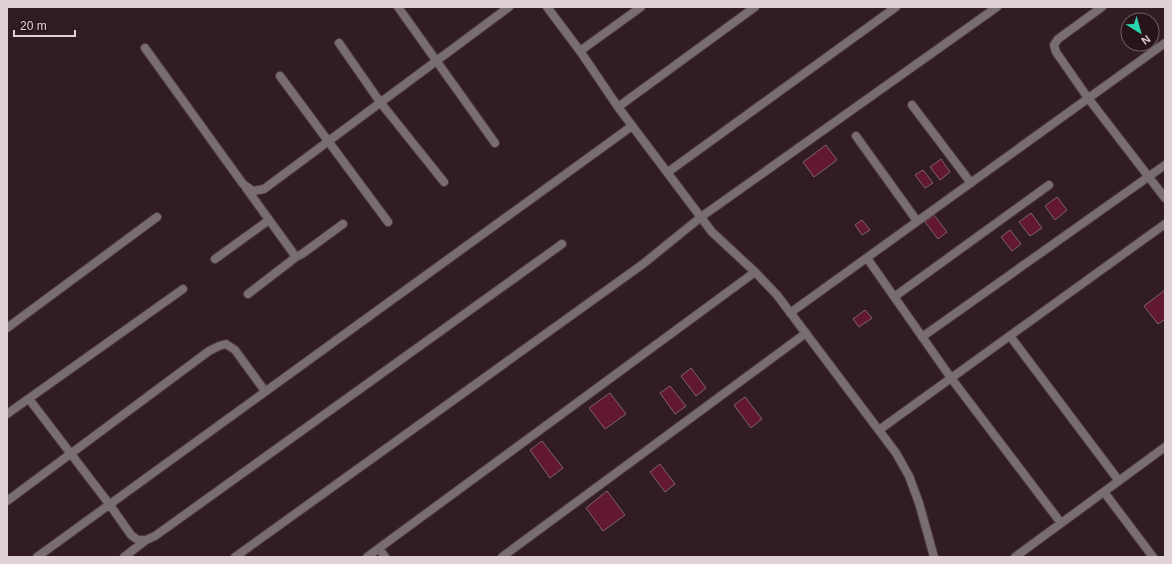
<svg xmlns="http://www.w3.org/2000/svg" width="1172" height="564" viewBox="0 0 1172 564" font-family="Arial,sans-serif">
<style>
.building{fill:#621732;stroke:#7e656a}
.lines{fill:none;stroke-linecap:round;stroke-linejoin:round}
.minor-casing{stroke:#4d393f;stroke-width:10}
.tertiary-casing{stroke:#4d393f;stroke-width:10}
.minor{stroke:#786d6f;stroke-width:8}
.tertiary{stroke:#786d6f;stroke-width:8}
</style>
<rect width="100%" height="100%" fill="#311c22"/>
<path class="building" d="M826,145L837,160L814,177L803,162Z
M941,159L950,172L940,180L930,167Z
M923,170L933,183L925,188L915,175Z
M1057,197L1067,210L1055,220L1045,206Z
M1031,213L1042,228L1030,236L1019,222Z
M934,215L947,232L938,239L925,222Z
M862,220L870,230L862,235L855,225Z
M1010,230L1021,244L1012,251L1001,237Z
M1165,290V319L1158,324L1144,306Z
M865,310L872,318L859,327L853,319Z
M691,368L706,388L696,396L681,376Z
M670,386L686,406L675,414L660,393Z
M610,393L626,414L605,429L589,408Z
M745,397L762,419L751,428L734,405Z
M542,441L563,468L550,478L530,450Z
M660,464L675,484L665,492L650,472Z
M607,491L625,515L603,531L586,508Z"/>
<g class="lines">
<g class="minor-casing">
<path id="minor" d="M398,7L495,143
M1102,7L1058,39L1054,45L1056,52L1088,98L1165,198
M339,43L380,102L444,182
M145,48L243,184L253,191L264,189L509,7
M580,51L641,7
M280,76L388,222
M912,105L971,183
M618,107L755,7
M856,136L917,221
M668,172L896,7
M246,188L296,257L302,254L343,224
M867,258L951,378L1061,523
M215,259L269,220
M248,294L296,257
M894,297L1049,185
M790,313L1165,43
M7,328L157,217
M1010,336L1119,481
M922,337L1165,165
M29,399L110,505L131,535L138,540H146L155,536L562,244
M7,414L183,289
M879,430L1165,224
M1104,492L1153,557
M7,501L209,351L219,346L226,344L235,350L265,391
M379,548L385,557
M37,557L632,126
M124,557L146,540
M235,557L643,264L701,217L997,7
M367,557L755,272
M502,557L806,333
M1015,557L1165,447"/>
</g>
<g class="tertiary-casing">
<path id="tertiary" d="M547,7L580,51L618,107L712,232L755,272L777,295L896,453L909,476L919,503L934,557"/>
</g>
<use href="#minor" class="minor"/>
<use href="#tertiary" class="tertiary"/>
</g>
<rect width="1172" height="564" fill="none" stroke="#e0d1d5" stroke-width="16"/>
<g transform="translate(1140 32) rotate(143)"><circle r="19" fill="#271318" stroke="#715f64"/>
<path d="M0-3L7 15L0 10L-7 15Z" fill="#28d5ad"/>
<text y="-6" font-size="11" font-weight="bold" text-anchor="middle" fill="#e0d1d5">N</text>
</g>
<path d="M14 30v6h61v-6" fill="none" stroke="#e0d1d5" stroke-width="2"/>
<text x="20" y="30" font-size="12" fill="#e0d1d5" stroke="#271318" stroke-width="3" paint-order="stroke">20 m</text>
</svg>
